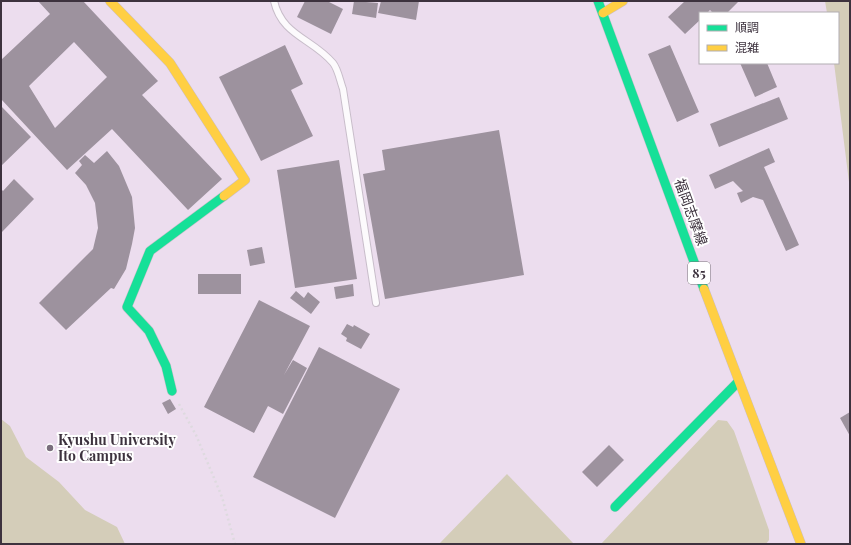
<svg xmlns="http://www.w3.org/2000/svg" width="851" height="545" viewBox="0 0 851 545" font-family="'Playfair Display','Noto Sans JP',serif">
<style>
.green{fill:#d4cdb9}
.building{fill:#9d929e;fill-rule:evenodd}
.lines{fill:none;stroke-linecap:round;stroke-linejoin:round}
.lane-casing{stroke:#c8bdca;stroke-width:8}
.fast-casing{stroke:#c8bdca;stroke-width:10}
.slow-casing{stroke:#c8bdca;stroke-width:10}
.path{stroke:#dedadf;stroke-width:2.5;stroke-dasharray:2 3;stroke-linecap:butt}
.lane{stroke:#fcfafc;stroke-width:6}
.fast{stroke:#16e098;stroke-width:9}
.slow{stroke:#ffcf43;stroke-width:9}
.poi-dot{fill:#7a6e7c;stroke:#fff;stroke-width:1.5}
.labels{text-anchor:middle;stroke-width:4;stroke-linejoin:round;paint-order:stroke}
.shield{fill:#fff;stroke:#777078;stroke-width:1}
.shield-label{font-size:13px;font-weight:bold;fill:#3d323e}
.street-label{font-size:14px;fill:#3d323e;stroke:#fff}
.poi-label{font-size:14px;font-weight:bold;fill:#3d323e;stroke:#fff;text-anchor:start}
</style>
<rect width="100%" height="100%" fill="#ecddee"/>
<path class="green" d="M825,1H850V190L834,63H838V13H827Z
M1,419L10,426L26,457L59,482L85,510L117,527L125,544H1Z
M718,420L727,421L734,431L769,530V540L766,544H601Z
M507,474L574,544H439Z"/>
<path class="building" d="M38,1H83L158,81L142,95L222,179L188,210L112,129L67,170L1,99V60L50,14ZM74,42L107,77L55,128L29,86Z
M305,1H327L343,9L331,34L297,17Z
M354,1L378,3L376,18L352,14Z
M381,1H419L416,20L378,13Z
M685,1H737L738,2L727,13H713L710,10L707,13H700V20L685,34L668,17Z
M285,45L303,84L291,90L313,136L261,161L219,77Z
M670,45L699,112L677,122L648,54Z
M740,63H767L777,87L755,97Z
M779,97L788,119L719,147L710,124Z
M1,106L31,137L1,166Z
M499,130L524,275L385,299L363,174L385,170L382,150Z
M769,148L775,162L764,167L799,245L786,251L763,200L753,197L741,203L737,193L743,191L733,181L715,189L709,175Z
M107,151L119,166L132,197L135,228L132,244L126,269L114,289L111,288L66,330L39,303L93,249L98,228L95,203L86,185L75,173L82,165L79,161L85,155L94,163Z
M339,160L357,279L295,288L277,170Z
M14,179L34,199L1,233V189L3,191Z
M262,247L265,263L250,266L247,250Z
M198,274H241V294H198Z
M353,284L354,296L336,299L334,287Z
M296,291L304,298L308,292L320,302L311,314L290,298Z
M259,300L310,326L284,375L293,360L307,368L283,414L268,406L254,433L204,407Z
M347,324L353,327L354,325L370,334L361,349L346,341L347,338L341,334Z
M319,347L400,389L335,518L253,477Z
M170,399L176,409L168,414L162,403Z
M850,412V436L840,418Z
M609,445L624,460L597,487L582,472Z"/>
<g class="lines">
<g class="lane-casing">
<path id="lane" d="M274,1C282,36 312,38 333,63C338,69 340,81 343,89L376,303"/>
</g>
<g class="fast-casing">
<path id="fast" d="M598,1L704,289
M172,391L166,366L149,331L127,307L150,251L224,196
M615,507L738,382"/>
</g>
<g class="slow-casing">
<path id="slow" d="M110,1L170,63L245,180L224,196
M603,13L623,1
M704,289L801,544"/>
</g>
<path class="path" d="M179,404L196,435L222,497L235,544"/>
<use href="#lane" class="lane"/>
<use href="#fast" class="fast"/>
<use href="#slow" class="slow"/>
</g>
<circle class="poi-dot" cx="50" cy="448" r="4"/>
<g class="labels">
<rect class="shield" x="688" y="262" width="22" height="22" rx="3"/>
<g class="shield-label">
<text x="699" y="278">85</text>
</g>
<g class="street-label">
<text transform="translate(691 212) rotate(70)" y="5">福岡志摩線</text>
</g>
<g class="poi-label">
<text x="58" y="445">Kyushu University<tspan x="58" dy="16">Ito Campus</tspan></text>
</g>
</g>
<rect width="851" height="545" fill="none" stroke="#3d323e" stroke-width="4"/>
<rect x="699" y="12" width="140" height="52" fill="#ffffff" stroke="#b1adb2"/>
<rect x="707" y="25" width="20" height="6" fill="#16e098" stroke="#b1adb2"/>
<text x="735" y="32" font-size="12" fill="#3d323e">順調</text>
<rect x="707" y="45" width="20" height="6" fill="#ffcf43" stroke="#b1adb2"/>
<text x="735" y="52" font-size="12" fill="#3d323e">混雑</text>
</svg>
